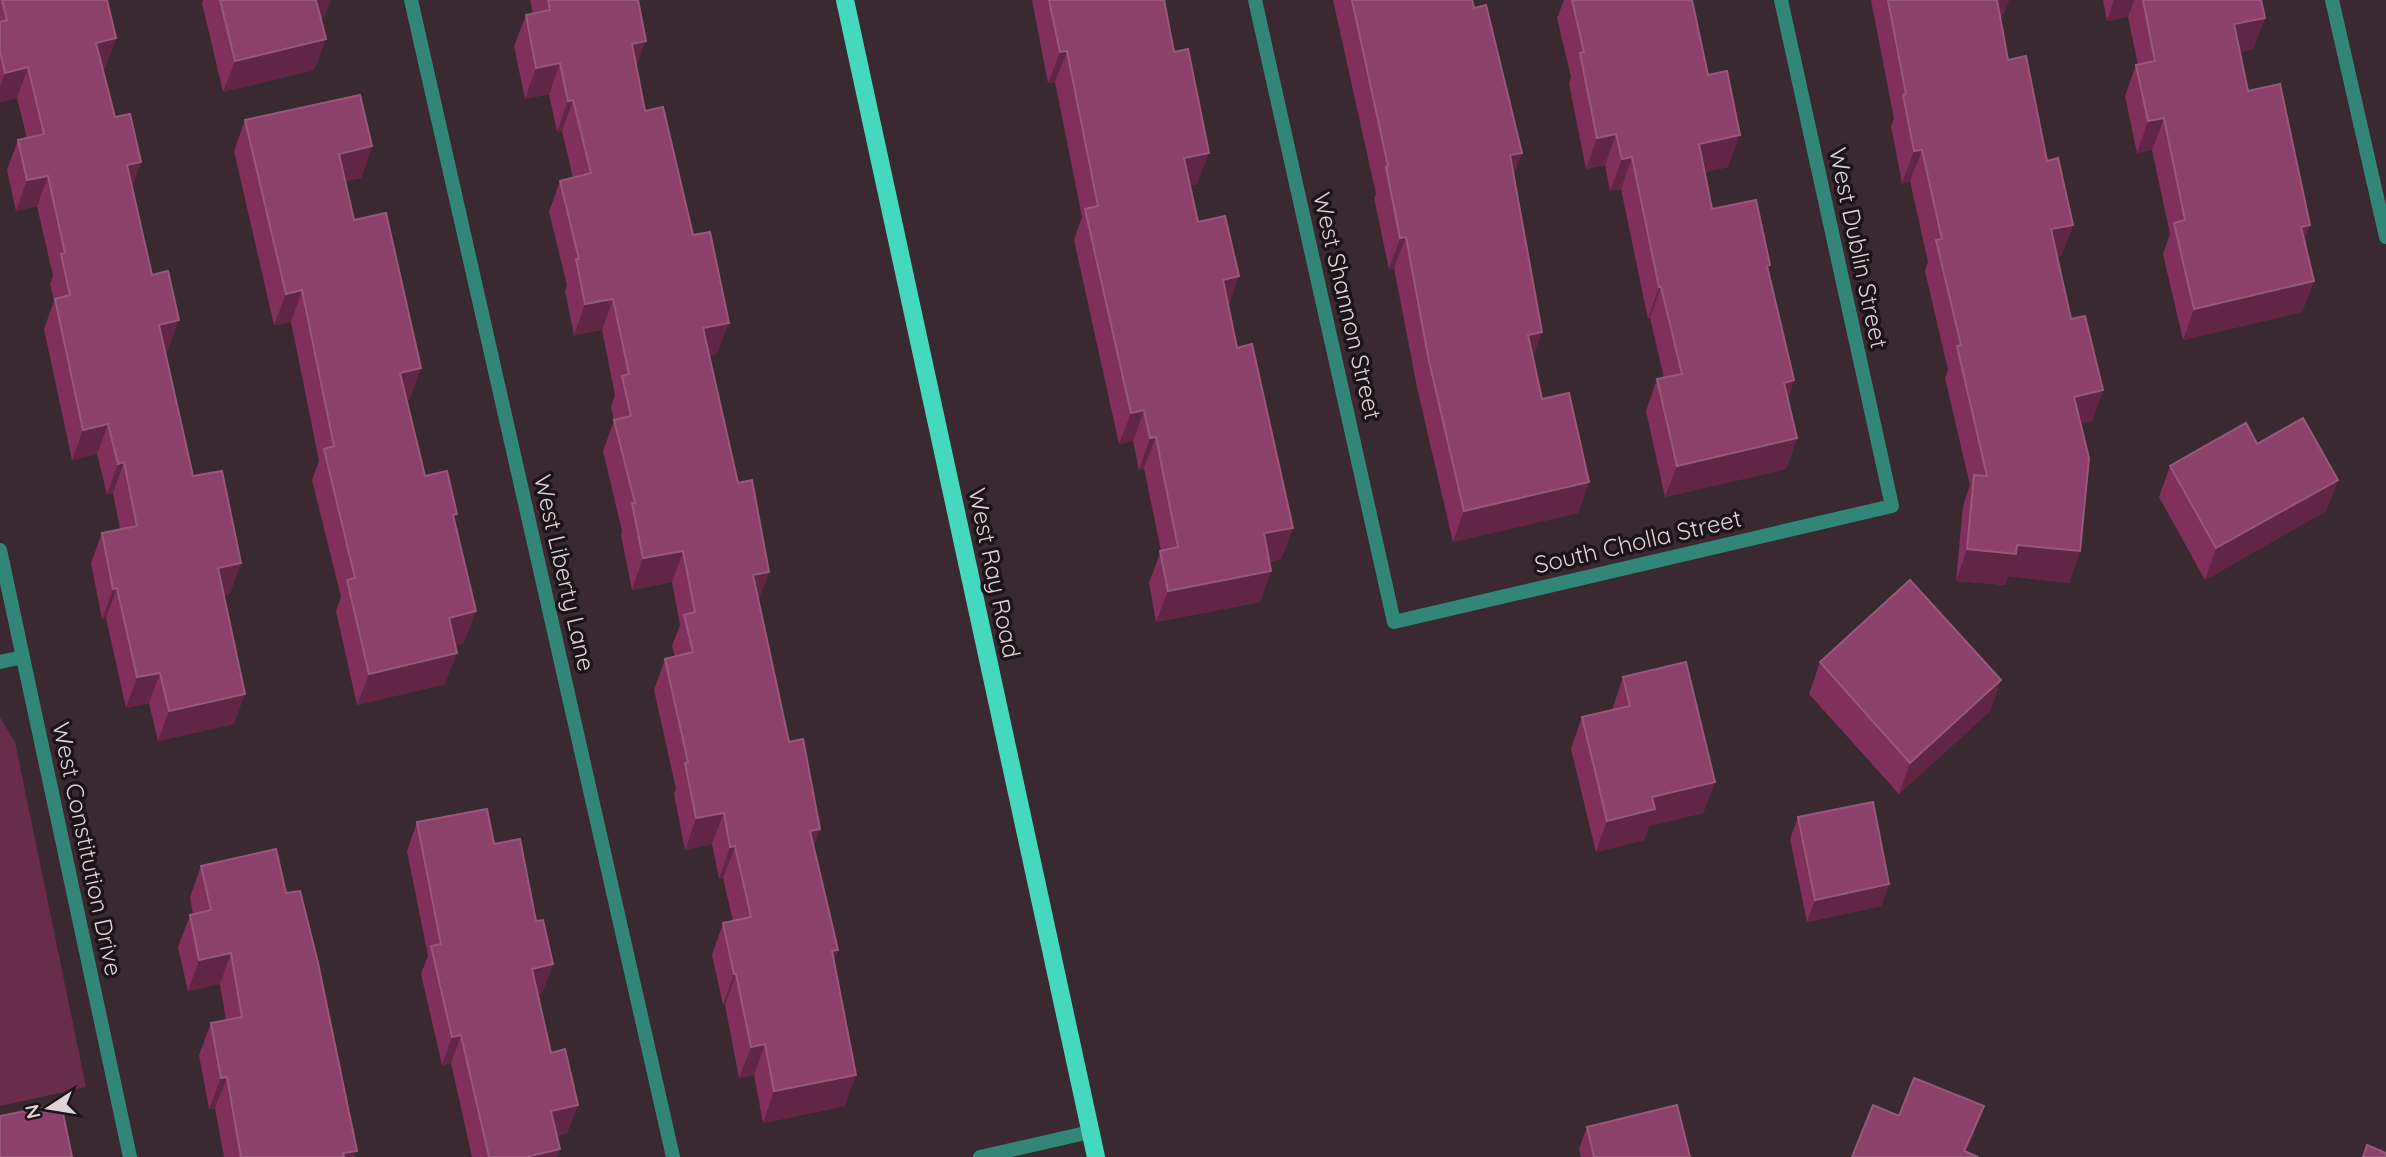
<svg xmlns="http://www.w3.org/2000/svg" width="2386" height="1157" viewBox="0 0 2386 1157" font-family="Quicksand,sans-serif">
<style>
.green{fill:#682d4a}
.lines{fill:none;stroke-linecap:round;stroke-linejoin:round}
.minor{stroke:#318677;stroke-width:14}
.primary{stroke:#44d8be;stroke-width:18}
.wall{fill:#812f5b}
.shaded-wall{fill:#612545}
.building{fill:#8b4169;stroke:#98587a;stroke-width:2}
.labels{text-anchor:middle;stroke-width:7;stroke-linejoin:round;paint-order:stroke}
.street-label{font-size:24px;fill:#dfd3d8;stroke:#1c1418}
</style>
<rect width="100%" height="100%" fill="#3b2931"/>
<path class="green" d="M0,717L15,742L86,1087L0,1106Z"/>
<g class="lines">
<path class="minor" d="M411,0L673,1157
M1255,0L1394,622L1892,506L1781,0
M2332,0L2386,237
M0,550L130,1157
M0,662L23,657
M980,1157L1090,1132"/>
<path class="primary" d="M845,0L1096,1157"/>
</g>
<path class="wall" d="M0,0H107L116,38L105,68L103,69L115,117L141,162L132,187L168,350L165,351L193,476L230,594L224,595L234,724L158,741L149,703L126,708L106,618L102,619L91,563L102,533L120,529L113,493L107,494L97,454L72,460L44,329L54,301L50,284L53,276L37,206L16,211L7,170L18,140L27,138L17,98L0,102Z
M203,0H331L324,17L321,18L326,39L314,70L223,92L202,3Z
M530,0H638L636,66L645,111L717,354L709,356L758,601L789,742L838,950L834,961L845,1106L763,1123L754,1075L739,1078L725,1005H723L712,955L723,923L733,921L723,878L719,879L712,844L685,850L674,794L676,789L654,690L665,659L675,657L672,646L680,625L672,582L632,590L621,535L622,531L603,451L614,421L611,407L615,395L602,330L574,335L565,291L567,285L549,212L560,181L573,178L562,131L557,132L549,94L525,99L514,46L526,15L533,14Z
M1032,0H1166L1165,4L1197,184L1190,185L1198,222L1228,306L1237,348L1293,528L1281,559L1269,562L1271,571L1260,602L1156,622L1149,583L1161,551L1144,468L1139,470L1133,441L1119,444L1074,240L1082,217L1055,82L1048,83Z
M1333,0H1472L1522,153L1513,176L1542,332L1533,356L1542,399L1589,482L1578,513L1453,542L1418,392L1394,268L1389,269L1374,198L1376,194Z
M1564,0H1692L1728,167L1705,172L1712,209L1768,270L1794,380L1788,398L1797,438L1786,469L1665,497L1646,411L1657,379L1664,378L1650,318L1648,319L1621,189L1610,191L1605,165L1586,169L1569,84L1571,77L1557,18Z
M1871,0H2009L2002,18H2000L2008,60L2073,225L2061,256L2057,257L2071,319L2103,390L2092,421L2080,424V551L2069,583L2008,576L2005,585L1956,581L1963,506L1970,485L1945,378L1948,370L1925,271L1928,262L1910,181L1902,183L1891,126L1894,119Z
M2103,0H2261L2265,18L2253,49L2240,52L2248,91L2310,225L2304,241L2314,281L2302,312L2183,340L2163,254L2170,234L2152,150L2137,153L2125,96L2136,65H2138L2128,17L2107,21Z
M245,120L372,146L361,178L345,181L354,220L410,399L406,400L425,476L454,520L464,643L455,645L445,684L357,705L336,611L341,597L312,480L319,461L291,322L274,325L234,151Z
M2170,466L2338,480L2326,511L2205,580L2159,497Z
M1820,662L2001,680L1990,711L1899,794L1809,694Z
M1623,677L1715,782L1703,813L1649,826L1644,840L1596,852L1571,749L1582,717L1612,710Z
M1798,817L1889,884L1881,906L1807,922L1790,839Z
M417,822L494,844L536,921L553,964L542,993L537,994L551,1053L578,1105L567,1133L557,1136V1157H472L451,1063L442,1065L421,974L428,956L407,851Z
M201,866L286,893L354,1157H224L215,1108L209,1109L199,1055L211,1023L226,1020L220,984L188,991L178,947L190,915L193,914L190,897Z
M1587,1127L1690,1157H1581L1579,1149Z"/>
<path class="shaded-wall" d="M311,0H331L324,17L303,23Z
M1991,0H2009L2002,18L1984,21Z
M2114,0H2134L2128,17L2107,21Z
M2265,18L2253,49L2222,55L2234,24Z
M116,38L105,68L85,73L96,43Z
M326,39L314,70L223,92L235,61Z
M646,41L634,72L632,44Z
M1067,51L1055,82L1048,83L1060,52Z
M560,63L549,94L525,99L536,68Z
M28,67L17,98L0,102V87L5,73Z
M573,100L562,131L557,132L568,101Z
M2164,118L2152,150L2137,153L2148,121Z
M1616,134L1605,165L1586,169L1597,138Z
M1740,135L1728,167L1688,175L1699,144Z
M372,146L361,178L327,185L339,154Z
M1922,150L1910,181L1902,183L1914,151Z
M1209,153L1197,184L1172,189L1184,158Z
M1522,153L1511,184L1510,155Z
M1632,157L1621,189L1610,191L1622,159Z
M141,162L130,192L127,165Z
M48,176L37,206L16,211L27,180Z
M2073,225L2061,256L2040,261L2051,229Z
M2310,225L2299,256L2301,227Z
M1406,237L1394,268L1389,269L1400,238Z
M1239,276L1228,308L1223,280Z
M2314,281L2302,312L2183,340L2194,309Z
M1659,287H1661L1650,318L1648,319Z
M302,290L291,322L274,325L286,294Z
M613,299L602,330L574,335L585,304Z
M179,320L168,350L148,355L159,325Z
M729,323L717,354L691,359L703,328Z
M1542,332L1530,364L1528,335Z
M421,368L410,399L388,404L400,373Z
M1794,380L1783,412L1784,383Z
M2103,390L2092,421L2062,428L2074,397Z
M1144,410L1133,441L1119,444L1131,413Z
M108,424L97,454L72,460L83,430Z
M1156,437L1144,468L1139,470L1150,438Z
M1797,438L1786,469L1665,497L1677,466Z
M124,462L113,493L107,494L118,464Z
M2338,480L2326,511L2205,580L2216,548Z
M1589,482L1578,513L1453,542L1464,511Z
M1293,528L1281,559L1252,565L1264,533Z
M2017,545L2080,551L2069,583L2008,576L2005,585L1956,581L1967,549Z
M683,551L672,582L632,590L643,558Z
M241,563L230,594L207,598L218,568Z
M1271,571L1260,602L1156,622L1168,591Z
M769,572L758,603L753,575Z
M117,588L106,618L102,619L113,589Z
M476,611L464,643L437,649L449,618Z
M457,653L445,684L357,705L369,674Z
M160,673L149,703L126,708L137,677Z
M2001,680L1990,711L1899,794L1910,763Z
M245,694L234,724L158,741L169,711Z
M1715,782L1703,813L1649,826L1644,840L1596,852L1607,821L1652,797Z
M724,813L712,844L685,850L696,818Z
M820,829L809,861L810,831Z
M735,846L723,878L719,879L730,847Z
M1889,884L1881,906L1807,922L1815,900Z
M838,950L827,981L832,951Z
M231,953L220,984L188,991L199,960Z
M553,964L542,993L521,998L532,969Z
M734,974H736L725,1005H723Z
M461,1035L451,1063L442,1065L452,1037Z
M765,1044L754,1075L739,1078L751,1047Z
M856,1075L845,1106L763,1123L774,1091Z
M227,1077L215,1108L209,1109L221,1078Z
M578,1105L567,1133L541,1139L551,1111Z
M1984,1106L1972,1138L1964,1157H1962Z
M560,1149L557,1157H526Z
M357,1151L354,1157H341L343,1153Z"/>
<path class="building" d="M2,0H107L116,38L96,43L115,117L130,114L141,162L127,165L152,275L168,271L179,320L159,325L193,476L222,471L241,563L218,568L245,694L169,711L160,673L137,677L117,588L113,589L102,533L137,526L124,462L118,464L108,424L83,430L55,299L70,295L61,254L65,253L48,176L27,180L18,140L44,134L28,67L5,73L0,51V22L7,20Z
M220,0H316L326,39L235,61Z
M548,0H638L646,41L632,44L645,111L663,107L693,235L710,232L729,323L703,328L738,483L752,480L769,572L753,575L789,742L803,739L820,829L810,831L838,950L832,951L856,1075L774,1091L765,1044L751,1047L736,974H734L723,923L751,917L735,846L730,847L724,813L696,818L685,763L688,762L665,659L693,652L684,615L695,612L683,551L643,558L632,503H635L614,420L631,416L622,376L629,374L613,299L585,304L576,259H579L560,181L591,173L573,100L568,101L560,63L536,68L526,15L550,10Z
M1049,0H1164L1174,52L1188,49L1209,153L1184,158L1198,222L1225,216L1239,276L1223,280L1237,348L1252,344L1293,528L1264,533L1271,571L1168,591L1160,551L1178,547L1156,437L1150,438L1144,410L1131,413L1085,209L1098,206L1067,51L1060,52Z
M1352,0H1472L1474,8L1486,5L1522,153L1510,155L1542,332L1528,335L1542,399L1569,393L1589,482L1464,511L1429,361L1406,237L1400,238L1386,167L1388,166Z
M1572,0H1692L1708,75L1727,71L1740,135L1699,144L1712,209L1756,200L1770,265L1767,266L1794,380L1784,383L1797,438L1677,466L1657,379L1682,374L1661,287H1659L1632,157L1622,159L1616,134L1597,138L1580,53L1584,52Z
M1888,0H1997L2008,60L2026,56L2047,161L2058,158L2073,225L2051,229L2071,319L2085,316L2103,390L2074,397L2089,458L2080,551L2017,545L2016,554L1967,549L1974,475L1987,476L1957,346L1961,345L1936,240L1942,239L1922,150L1914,151L1903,95L1906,94Z
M2143,0H2261L2265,18L2234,24L2248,91L2280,84L2310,225L2301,227L2314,281L2194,309L2174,223L2185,220L2164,118L2148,121L2136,65L2155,61Z
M360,95L372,146L339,154L354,220L386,213L421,368L400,373L425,476L447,471L457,514L453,515L476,611L449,618L457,653L369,674L347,580L355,578L324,449L334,446L302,290L286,294L245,120Z
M2303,418L2338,480L2216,548L2170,466L2246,423L2257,444Z
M1910,580L2001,680L1910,763L1820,662Z
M1686,662L1715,782L1652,797L1655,809L1607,821L1582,717L1630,706L1623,677Z
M1873,802L1889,884L1815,900L1798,817Z
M487,809L494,844L520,839L536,921L543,920L553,964L532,969L551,1053L565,1049L578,1105L551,1111L560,1149L526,1157H489L461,1035L452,1037L431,946L441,944L417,822Z
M276,849L286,893L300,891L318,963L357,1151L343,1153L344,1157H241L227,1077L221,1078L211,1023L242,1017L231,953L199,960L190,915L211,910L201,866Z
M1914,1078L1984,1106L1964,1151L1978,1157H1852L1873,1105L1899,1116Z
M61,1104L72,1157H0V1116Z
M1677,1105L1690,1157H1594L1587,1127Z
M2367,1145L2386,1153V1157H2363Z"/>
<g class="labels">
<g class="street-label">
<text transform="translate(1858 248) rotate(78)" y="8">West Dublin Street</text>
<text transform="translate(1347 306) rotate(77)" y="8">West Shannon Street</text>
<text transform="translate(1638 542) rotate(-13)" y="8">South Cholla Street</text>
<text transform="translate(564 573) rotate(77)" y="8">West Liberty Lane</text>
<text transform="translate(994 573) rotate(78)" y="8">West Ray Road</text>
<text transform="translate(87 849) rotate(78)" y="8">West Constitution Drive</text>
</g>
</g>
<g transform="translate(49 1108) rotate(258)" stroke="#1c1418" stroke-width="5" paint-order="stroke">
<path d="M0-5L12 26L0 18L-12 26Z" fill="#dfd3d8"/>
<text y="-10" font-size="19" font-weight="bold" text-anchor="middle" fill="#dfd3d8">N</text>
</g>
</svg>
